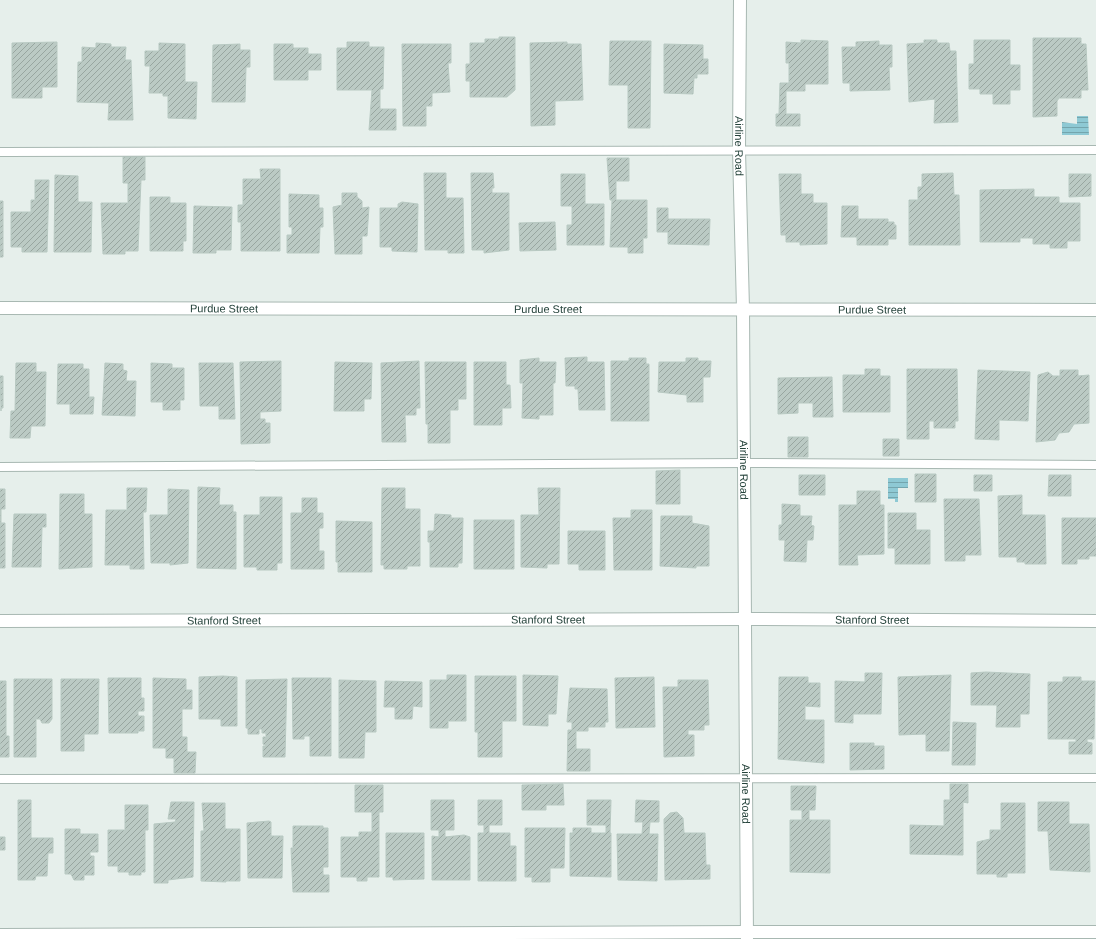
<svg xmlns="http://www.w3.org/2000/svg" width="1096" height="939" viewBox="0 0 1096 939" font-family="Arial,sans-serif">
<style>
.water{fill:url(#water-rules)}
.building{fill:url(#building-hatch);stroke:#b8c9c2}
.lines{fill:none;stroke-linecap:round;stroke-linejoin:round}
.service-casing{stroke:#a8b8b2;stroke-width:10}
.minor-casing{stroke:#a8b8b2;stroke-width:14}
.service{stroke:#fff;stroke-width:8}
.minor{stroke:#fff;stroke-width:12}
.labels{text-anchor:middle;stroke-width:3.5;stroke-linejoin:round;paint-order:stroke}
.street-label{font-size:11px;fill:#24423a;stroke:#f7fbf9}
</style>
<defs>
<pattern id="water-rules" width="6" height="5" patternUnits="userSpaceOnUse"><rect width="6" height="5" fill="#8ec9d4"/><path d="M0 2.5h6" fill="none" stroke="#74a5ad"/></pattern>
<pattern id="building-hatch" width="6" height="6" patternUnits="userSpaceOnUse"><rect width="6" height="6" fill="#bbcac4"/><path d="M-1 1l2-2M0 6l6-6M5 7l2-2" fill="none" stroke="#98a6a0"/></pattern>
</defs>
<rect width="100%" height="100%" fill="#e6efeb"/>
<path class="water" d="M1077,116H1088L1089,135H1062V122L1077,124Z
M888,478H908V488H898V502H895V499H888Z"/>
<path class="building" d="M499,37H515V90L507,97H470V81H466V64H470V43H485V39H499Z
M1033,38H1081V44H1086L1088,90H1081V98H1059L1057,101V116L1033,117Z
M801,40L828,41V84H805V91H786V114H800V126H776V114H779L780,83H789V63H786V42L801,43Z
M924,40H937V43H949L950,51H956L958,122L934,123L935,99L909,102L907,44L924,43Z
M974,40H1010V65H1020V90H1010V104H993V94H980V89H969V64H974Z
M610,41H651L650,128H628V85H609Z
M879,41V45H892V67H889L890,90L850,91V83H843L842,47H856V42Z
M57,42V87H42V98H12V43Z
M347,42H369V47H384L383,89H380V109H396V130H369L372,90H337V48H347Z
M567,42V44H581L583,100L555,101V125L531,126L530,43Z
M96,43L111,44V47H126L125,60H131L133,120H108L109,103L77,102L78,62H82V47L96,48Z
M159,43L185,44V82H197L196,119L168,118V96H163V93H149L150,66H145V51H159Z
M240,44V50H250V67H246L245,102H212L213,45Z
M274,44H293V48H308V54H321V70H308V80H274Z
M402,44H451V63H448L450,92L432,93V106H426V126H403Z
M664,44L703,45V59H708V74H697V78H694L693,94L664,93Z
M123,157H145V180H141L138,251H125V254H103L101,203H128V183H123Z
M607,158H629V181H616V200H647V238H643V253H628V247H610L612,200H610Z
M260,169H280V251H241V222H238V205H243V179H261Z
M424,173H446V198H463L464,253H448V250H425Z
M471,173H493L494,188H492V193H509V250L484,253V250H472Z
M953,173L954,195H959L960,245H909V200H918V187H922V174Z
M561,174H585V204H604V245H567V225H572V206H561Z
M779,174H801V194H813V203H827V244L800,245V242H786V235H781Z
M1069,174H1091V196L1069,197Z
M55,175L78,176V202H92L91,252H54Z
M35,180H49L47,252H22V247H11V212H31V200H35Z
M1034,189V197H1059V203H1080V241H1067V248H1050V244H1033V238H1020V242H980V190Z
M342,193H357V197L362,201V208L369,207L367,236H362V254H335L333,207L342,205Z
M289,194L319,195V208H323V227H320L319,253H287V235H292V227H289Z
M150,197H170V203H186V241H183V251H150Z
M0,201H3V257H0Z
M402,202L418,204L417,252L392,251V247H380V208H398V204Z
M194,206L232,207L231,250H216V253H193Z
M842,206H858V219H888V222H894V225H896V239H888V245H857V237H841Z
M657,208H668V219H710L709,245L668,244V232H657Z
M555,222L556,250L520,251L519,223Z
M587,357V362H604L605,410H579L578,389H575V386H566L565,358Z
M539,358V362H556L555,383H553V415H539V419L522,418L523,383H520V360Z
M629,358H646V364H649V421H611V361H629Z
M686,358H698V361H711L710,377H703V402H687V395L658,392L659,362H686Z
M281,361V411L260,412V419H265V423H270V443L241,444L240,362Z
M419,361L420,408H416V415H405L406,442H382L381,363Z
M335,362L372,363L371,399H364V411H334Z
M425,362H466V399H458V410H450V443H428V424H426Z
M474,362H506V385H510L511,408H502V425H474Z
M16,363H36V372H46L45,426H31L30,438H10L11,411H15Z
M105,363L123,364V370L127,371L126,381H136L135,416L102,415Z
M151,363L172,364V368H184V400H180V410H163V402H151Z
M199,363H233L235,419H219V406H200Z
M58,364H83V369H89V397H94L93,414H70V404H57Z
M865,369H880V376H890V412H843V375H865Z
M907,369H957L958,421H955V428H934V421H929V439H907Z
M978,370L1030,372L1028,421L999,420V440L975,439Z
M1060,370H1078V376L1089,375V423L1074,424L1069,432L1059,433L1055,440L1036,442L1038,375L1048,372L1053,376H1060Z
M0,376H3V408H1V411Z
M832,377L833,417H813V403H798V413L778,414V378Z
M788,437H808V457H788Z
M883,439H899V456H883Z
M680,470V504H656V471Z
M915,474H936V502H915Z
M799,475H825V495H799Z
M974,475H992V491H974Z
M1049,475H1071V496H1048Z
M198,487L220,488L219,505H233V512H236V569L197,568Z
M127,488H147L146,512H143L144,569H130V565H105L106,510H127Z
M382,488H405V509H420V566H407V569H384V565H381Z
M538,488H560L559,564H547V568L521,567V515H539Z
M0,489H5V509H1V523H5V568H0Z
M168,489L189,490L188,563L170,565V563H151L150,515H168Z
M857,491H880V505H884V554L857,555L858,565H839V505H857Z
M60,494H84V514H92V567L59,569Z
M1022,495V515H1045L1046,564H1025V562H1017V557H999L998,496Z
M260,497H282V563H277V570H257V567H244V515H260Z
M302,498H317V513H323V528H319V551H324V569H291V513H302Z
M944,499H979L981,555H965V561H945Z
M782,504L800,505V516H812L811,525L814,526L813,540H807L806,562L784,561L785,540H779V525H782Z
M631,510H652V570H614L613,518H631Z
M888,513H916V530H930V564H895V548H888Z
M14,514H46V527H42L41,567H12Z
M435,514L451,515V518H463L462,563H458V567H430V542H428V531H434Z
M661,516H692V523L709,526V566H696V568L660,566Z
M1062,518H1096V556H1089V559H1077V564H1062Z
M474,520H514V569H474Z
M336,521L372,522V572H338V562H336Z
M568,531H605V570H579V564H568Z
M986,672L1030,674L1029,714H1020V727H996L997,705H971V673Z
M865,673H882L881,714H853V723L835,722V681L865,682Z
M447,675H466V721H448V728H430V680H447Z
M523,675L558,676L556,714H548V726L523,725Z
M951,675L949,751H926V734L899,735L898,677Z
M223,676L237,677V726H221V719H199V677Z
M475,676H516V721H502V757H478V732H475Z
M654,677L655,727L616,728L615,678Z
M779,677H808V683H820V707L805,706V720H824V763L778,759Z
M1063,677H1081V681H1095L1094,739H1087V742L1092,743V754H1069V742H1076V739H1048V682H1063Z
M108,678H141V698H144V711H138V716H144V731H138V733H109Z
M153,678L186,679V690H192V709H182V737H187V752H196L195,773H174V758H166V748H153Z
M292,678H331V756H310V736H304V739H293Z
M14,679H52V719L49,723H42L40,719H36V757H14Z
M61,679H99L98,734H84V751H61Z
M287,679L285,757H263V746H267L263,744V737H266V733H262V729H259V734H248V728H246V680Z
M339,680L376,681V732H365L364,758H339Z
M678,680H708L709,725H704V730H688V735H694V756L664,757L663,687H678Z
M0,681H6V736H9V757H0Z
M385,681L422,682V707L413,706L412,719H395V707H384Z
M570,688L607,689L608,722H605V727H588V731H576V749H590V771H567L568,730H572V722H567Z
M953,722L976,723L975,765H952Z
M850,743H874V746H884V769L850,770Z
M563,784L564,805H546V810H522V785Z
M950,784H968V803L963,802V855L910,854V825L944,826V800H950Z
M355,785H383V812H379V877H367V881H357V877H341V837H359V832H372V812H355Z
M791,786H816L815,810H809V820H830V873L790,872V820H802V810H791Z
M18,800H31V838H53V853H48L47,876H36L35,880H18Z
M431,800H454V830H445V837L464,835L470,837V880H432V836L439,837V830H431Z
M478,800H502V825H489V833H510V846H516V881H478V833H484V825H478Z
M587,800H611L610,833H611V877L570,876V833H573V828H591V833H606V825H587Z
M636,800L659,801V822H650L649,834H658L657,881L618,880L617,834H642L643,822H635Z
M171,802H194L193,877L168,880V883H154V824L175,822L176,819H168Z
M1038,802H1069V824H1089L1090,872L1050,870L1048,831H1038Z
M202,803H225V829H240V881H226V882L201,881V831H204Z
M1001,803H1025V873H1007V877H997V874H977V842L990,839V830H1001Z
M125,805H148V830H145V872H141V875H129V872H118V866H108V830H125Z
M677,812L683,818L684,833H705L706,865H710V879L665,880L664,819L670,813Z
M269,821L271,822V836H283L282,878H248L247,823Z
M293,826H323V828H328V867H323V875H329V892H293L291,848H293Z
M525,828H565L564,868H550V882H532V877H525Z
M65,829H80V834H98V852H90V856H94V875H84V880H74L71,874H65Z
M386,833H424V879L393,880V877H386Z
M0,837H5V850H0Z"/>
<g class="lines">
<g class="service-casing">
<path id="service" d="M0,152L1096,150
M0,467L743,463L1096,465
M0,779L1096,778"/>
</g>
<g class="minor-casing">
<g id="minor">
<path id="s1" d="M740,0L739,150L743,309L747,939"/>
<path id="s2" d="M0,308L1096,310"/>
<path id="s3" d="M0,621L746,619L1096,621"/>
<path d="M0,935L747,932H1096"/>
</g>
</g>
<use href="#service" class="service"/>
<use href="#minor" class="minor"/>
</g>
<g class="labels">
<g class="street-label">
<text dy="4" stroke="none"><textPath href="#s1" startOffset="146">Airline Road</textPath></text>
<text dy="4" stroke="none"><textPath href="#s2" startOffset="224">Purdue Street</textPath></text>
<text dy="4" stroke="none"><textPath href="#s2" startOffset="548">Purdue Street</textPath></text>
<text dy="4" stroke="none"><textPath href="#s2" startOffset="872">Purdue Street</textPath></text>
<text dy="4" stroke="none"><textPath href="#s1" startOffset="470">Airline Road</textPath></text>
<text dy="4" stroke="none"><textPath href="#s3" startOffset="548">Stanford Street</textPath></text>
<text dy="4" stroke="none"><textPath href="#s3" startOffset="872">Stanford Street</textPath></text>
<text dy="4" stroke="none"><textPath href="#s3" startOffset="224">Stanford Street</textPath></text>
<text dy="4" stroke="none"><textPath href="#s1" startOffset="794">Airline Road</textPath></text>
</g>
</g>
</svg>
